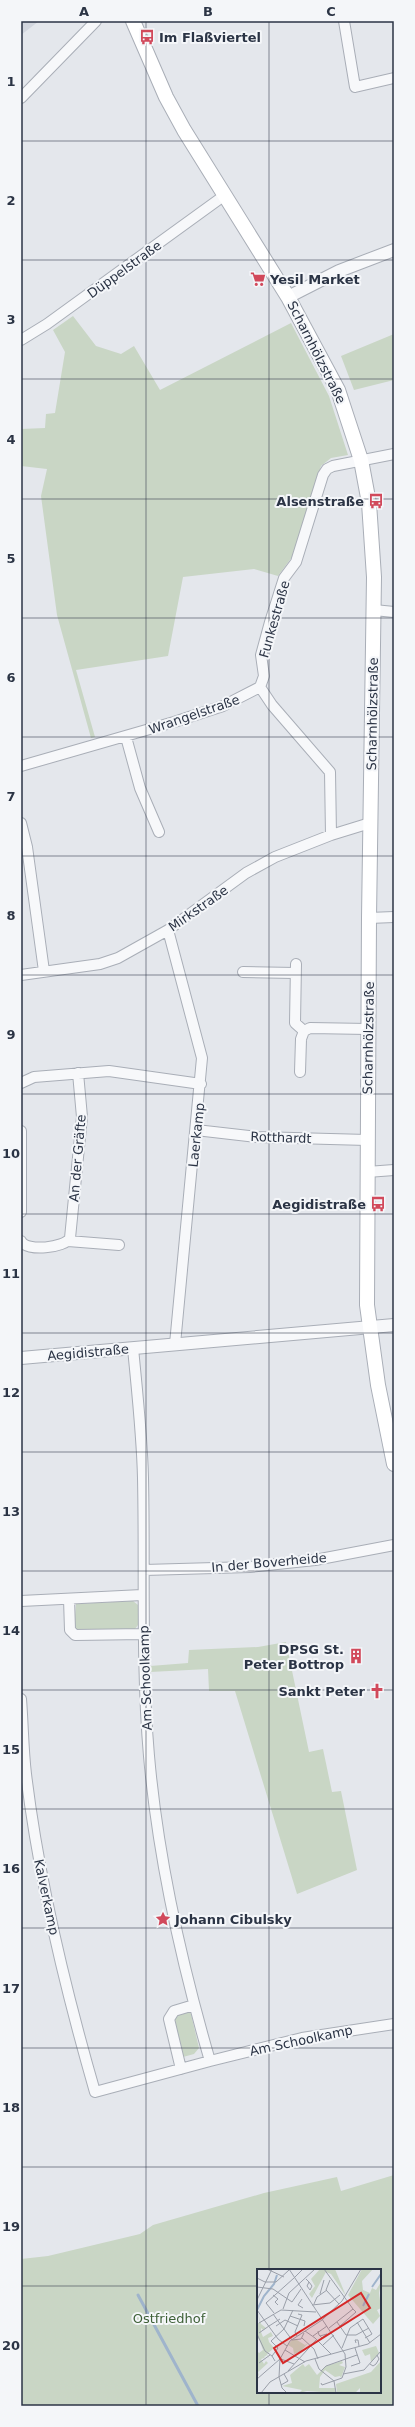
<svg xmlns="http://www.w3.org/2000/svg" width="415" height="2427" viewBox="0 0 415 2427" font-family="'DejaVu Sans',sans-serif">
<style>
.built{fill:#d2d6de}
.green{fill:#c9d6c5;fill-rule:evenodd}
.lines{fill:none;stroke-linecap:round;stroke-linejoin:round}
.stream{stroke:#9fb4cc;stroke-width:3}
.minor-casing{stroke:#a9aeb7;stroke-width:12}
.tertiary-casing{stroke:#a9aeb7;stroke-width:14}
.secondary-casing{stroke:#a9aeb7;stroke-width:16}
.minor{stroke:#f7f8fa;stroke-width:10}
.tertiary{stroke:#f7f8fa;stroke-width:12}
.secondary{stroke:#fff;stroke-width:14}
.grid{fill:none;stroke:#2b3445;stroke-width:1;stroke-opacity:0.55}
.labels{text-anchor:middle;stroke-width:4;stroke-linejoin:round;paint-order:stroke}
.poi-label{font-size:13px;font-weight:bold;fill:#2b3445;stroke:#f4f6f9;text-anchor:end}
.street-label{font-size:13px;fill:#2b3445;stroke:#f4f6f9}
.park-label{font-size:13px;fill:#3f6138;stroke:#f4f6f9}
.inset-river{fill:none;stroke:#9fb4cc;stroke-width:2}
.inset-road{fill:none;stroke:#9a9fa9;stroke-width:1}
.view{fill:#d62828;fill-opacity:0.15;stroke:#d62828;stroke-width:2}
.inset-edge{fill:none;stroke:#2b3445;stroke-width:2}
.neatline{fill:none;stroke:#2b3445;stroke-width:1.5}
.grid-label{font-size:13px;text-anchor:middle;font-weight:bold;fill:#2b3445}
</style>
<rect width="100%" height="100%" fill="#e4e7ec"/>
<path class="built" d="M21,21H39L21,35Z"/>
<path class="green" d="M73,316L96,346L121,354L134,346L160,390L291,323L329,396L348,455L331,458L321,466L292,557L278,576L254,569L183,577L168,656L76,670L95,737L91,738L57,615L41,496L47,469L21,466V429L45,428L46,414L55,413L65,352L53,330Z
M394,334V380L354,390L341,356Z
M133,1601L138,1605V1625L135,1629L80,1632L74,1629L76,1604Z
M286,1642L309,1752L323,1749L332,1792L341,1791L357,1870L297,1894L235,1691H209L208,1669L150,1672V1666L188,1663L189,1650L258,1647Z
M189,2011L191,2014L199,2048L194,2054L183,2057L173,2021L177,2014Z
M394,2175V2406H21V2259L48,2256L140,2234L153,2225L264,2193L337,2177L341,2191ZM258,2270H380V2392H258Z"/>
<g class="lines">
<path class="stream" d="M138,2295L198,2406"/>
<g class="minor-casing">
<path id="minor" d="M344,21L355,87L394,78
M21,98L96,21
M21,340L47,324L225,195
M374,610L394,612
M260,687L264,676L261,655L270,622L284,578L296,562L323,475L327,469L333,466L394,454
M260,687L272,705L330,772L331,835
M126,737L140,788L159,832
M21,766L174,722L223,706L260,687
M21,823L27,847L44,971
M369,918L394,917
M168,930L202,1058L175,1344
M296,964L295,1023L304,1031L310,1028L368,1029
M243,972L295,973
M21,975L100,964L118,958L168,930L246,873L275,857L331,835L370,823
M300,1072L301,1039L304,1031
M21,1083L34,1077L109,1071L201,1084
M196,1130L257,1137L367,1140
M21,1131V1212
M367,1172L394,1170
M21,1241C26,1252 65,1248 70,1238L82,1117L78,1073
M68,1241L119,1245
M133,1348C137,1391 142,1434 143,1478C145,1570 141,1663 149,1756C158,1859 181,1961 210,2061L302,2038L394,2024
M144,1570L250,1567L315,1560L394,1545
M69,1599L70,1630L75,1635L143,1634
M21,1601L142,1595
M21,1699C23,1724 23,1749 26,1774C39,1882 65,1988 95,2092L210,2061
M181,2069L169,2019L174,2011L194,2005"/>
</g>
<g class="tertiary-casing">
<path id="tertiary" d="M288,297L339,271L394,250
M21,1358L394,1325"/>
</g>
<g class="secondary-casing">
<path id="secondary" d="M133,21L166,97L184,130L288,297L338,390L361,460L369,503L374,577L369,918L367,1305L378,1385L394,1464"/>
</g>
<use href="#minor" class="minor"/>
<use href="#tertiary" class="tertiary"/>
<use href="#secondary" class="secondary"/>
</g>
<path class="grid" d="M146,21V2406M269,21V2270M21,141H394M21,260H394M21,379H394M21,499H394M21,618H394M21,737H394M21,856H394M21,975H394M21,1094H394M21,1214H394M21,1333H394M21,1452H394M21,1571H394M21,1690H394M21,1809H394M21,1928H394M21,2048H394M21,2167H394M21,2286H258M380,2286H394M269,2392V2406"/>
<defs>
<g id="bus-bare" transform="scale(1.2)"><path d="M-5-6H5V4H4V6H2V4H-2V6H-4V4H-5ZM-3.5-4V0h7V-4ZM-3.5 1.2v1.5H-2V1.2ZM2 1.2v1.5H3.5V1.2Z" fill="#d1495b" stroke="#f4f6f9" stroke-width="2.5" paint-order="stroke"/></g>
<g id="supermarket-bare" transform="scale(1.2)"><path d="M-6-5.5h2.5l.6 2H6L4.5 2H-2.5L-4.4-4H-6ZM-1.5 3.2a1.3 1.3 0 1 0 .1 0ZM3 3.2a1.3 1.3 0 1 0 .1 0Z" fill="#d1495b" stroke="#f4f6f9" stroke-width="2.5" paint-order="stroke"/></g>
<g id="building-bare" transform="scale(1.2)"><path d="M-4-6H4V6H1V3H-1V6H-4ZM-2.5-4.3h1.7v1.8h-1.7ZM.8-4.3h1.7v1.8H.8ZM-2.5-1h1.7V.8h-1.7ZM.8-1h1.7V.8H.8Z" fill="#d1495b" stroke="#f4f6f9" stroke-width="2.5" paint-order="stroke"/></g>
<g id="church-bare" transform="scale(1.2)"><path d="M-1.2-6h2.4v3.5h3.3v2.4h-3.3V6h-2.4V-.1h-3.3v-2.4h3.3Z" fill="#d1495b" stroke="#f4f6f9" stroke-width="2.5" paint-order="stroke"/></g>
<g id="sight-bare" transform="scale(1.2)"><path d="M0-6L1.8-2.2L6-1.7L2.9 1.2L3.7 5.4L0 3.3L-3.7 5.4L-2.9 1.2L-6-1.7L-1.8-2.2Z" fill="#d1495b" stroke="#f4f6f9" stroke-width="2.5" paint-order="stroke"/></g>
</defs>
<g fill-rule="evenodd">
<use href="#bus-bare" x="147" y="37"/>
<use href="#supermarket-bare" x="258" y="279"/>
<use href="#bus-bare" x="376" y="501"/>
<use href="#bus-bare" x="378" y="1204"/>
<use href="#building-bare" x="356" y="1656"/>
<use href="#church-bare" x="377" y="1691"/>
<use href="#sight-bare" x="163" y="1919"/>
</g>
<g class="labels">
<g class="poi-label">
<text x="159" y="42" text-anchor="start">Im Flaßviertel</text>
<text x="270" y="284" text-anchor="start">Yesil Market</text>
<text x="364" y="506">Alsenstraße</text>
<text x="366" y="1209">Aegidistraße</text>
<text x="344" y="1654">DPSG St.<tspan x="344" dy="15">Peter Bottrop</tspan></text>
<text x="365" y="1696">Sankt Peter</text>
<text x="175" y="1924" text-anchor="start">Johann Cibulsky</text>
</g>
<g class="street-label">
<text transform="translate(124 269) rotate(-36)" y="5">Düppelstraße</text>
<text transform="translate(317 352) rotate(63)" y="5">Scharnhölzstraße</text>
<text transform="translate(274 619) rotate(-74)" y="5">Funkestraße</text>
<text transform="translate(194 714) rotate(-19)" y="5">Wrangelstraße</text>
<text transform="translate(372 714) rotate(-89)" y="5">Scharnhölzstraße</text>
<text transform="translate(198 908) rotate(-35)" y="5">Mirkstraße</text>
<text transform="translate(368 1038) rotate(-89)" y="5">Scharnhölzstraße</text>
<text transform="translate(196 1135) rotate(-84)" y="5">Laerkamp</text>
<text transform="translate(281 1137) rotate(2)" y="5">Rotthardt</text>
<text transform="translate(77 1158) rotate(-85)" y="5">An der Gräfte</text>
<text transform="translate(88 1352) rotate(-5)" y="5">Aegidistraße</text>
<text transform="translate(269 1562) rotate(-5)" y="5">In der Boverheide</text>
<text transform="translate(145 1678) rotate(-92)" y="5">Am Schoolkamp</text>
<text transform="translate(47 1897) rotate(78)" y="5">Kalverkamp</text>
<text transform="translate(301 2040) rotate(-12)" y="5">Am Schoolkamp</text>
</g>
<g class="park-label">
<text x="169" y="2323">Ostfriedhof</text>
</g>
</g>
<g transform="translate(257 2269)">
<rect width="124" height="124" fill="#e4e7ec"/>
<path d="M63,0H78L89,27L74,5L69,3L55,29L52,25L58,17L54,10ZM105,0H116L105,12L106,21L113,24L115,19L119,21L124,13L122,24L124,39L120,41L123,47L116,55L91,26ZM0,41L4,55L9,59L6,61L4,59V63L6,68L14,63L16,67L11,69L12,73L17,79L10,85L13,91L10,86L7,88L9,91L7,89L4,90L7,95L9,92L11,94L1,103L2,107L0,105V82L2,84L6,81L2,70L0,71V54H3ZM35,71H40L48,76L51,74L43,83L37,85L36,79L31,76ZM119,77L122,84L114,93L113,85L108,87L105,81ZM85,92L86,94L82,96L88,98L84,109L83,107L78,108L68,101L63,108L62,119H79V124L50,122L42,124L45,121L25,117L35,114L33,106L46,95L48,98L52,95L60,106L69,97ZM124,92V124H103V119L98,124H80L79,115L114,103Z" fill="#c9d6c5"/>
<path class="inset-river" d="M115,18L124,5M106,37L112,25M0,41L7,27L17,15L20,6"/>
<path class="inset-road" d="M10,0L27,8M32,0L88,85L89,98L85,109L65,116L64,114M67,0L96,40L72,59M0,9L8,13H19L32,1M37,9L46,0M49,10L52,13L55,17L53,21L50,17L52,13M73,11L69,21L82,35M0,18L16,20L35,33L44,20M63,25L67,11M16,26L21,30L18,33L21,36M45,30L41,36L46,39M0,31L15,0M57,35L60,28L70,21M55,36L73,34L83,26M26,40L32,24L58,0M0,41L21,70L30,77M17,44L9,34L37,9M16,45L35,71L44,70L47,64M33,47L48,52L47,57M80,53L89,66H99L112,59M100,53L113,74M2,54L24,41L59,43M12,57L23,50M19,57L28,51L41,57M83,57L99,43L96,40M48,62L58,69L74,85M61,62L62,66L65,69L70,65L63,67M2,64L12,57M0,65L8,82L15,87M40,67L38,63L45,46L41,45M56,67L70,57M45,69L57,80L61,90M99,74L98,71H101L102,77M66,76L77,66M85,79L93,59L106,50L115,65L108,69M28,81L48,93M24,90L37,95M58,90L62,100L77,112L79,124M18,92L15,87L21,79L14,72L27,60L36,41M2,94L13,86M113,95L116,97L119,95L122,90L120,86M94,97L103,94L98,79M31,102L60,70M64,102L69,97L100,86M86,105L107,101L124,82M22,108L25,119L30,124M22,108L23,90L33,72L65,51L85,32L104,0M0,110L23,90M24,116L31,112L27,105M4,124L13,113L49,92L111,75L124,65"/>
<path class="view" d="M104,24L113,39L26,94L17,79Z"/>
<rect width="124" height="124" class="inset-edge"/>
</g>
<rect width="415" height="2427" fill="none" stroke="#f4f6f9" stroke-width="44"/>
<rect x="22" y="22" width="371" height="2383" class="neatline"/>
<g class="grid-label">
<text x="84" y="16">A</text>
<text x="208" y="16">B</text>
<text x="331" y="16">C</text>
<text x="11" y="86">1</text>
<text x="11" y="205">2</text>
<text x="11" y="324">3</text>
<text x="11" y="444">4</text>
<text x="11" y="563">5</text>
<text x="11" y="682">6</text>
<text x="11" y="801">7</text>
<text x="11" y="920">8</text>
<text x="11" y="1039">9</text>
<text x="11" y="1158">10</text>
<text x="11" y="1278">11</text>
<text x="11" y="1397">12</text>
<text x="11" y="1516">13</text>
<text x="11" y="1635">14</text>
<text x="11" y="1754">15</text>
<text x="11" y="1873">16</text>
<text x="11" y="1993">17</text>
<text x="11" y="2112">18</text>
<text x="11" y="2231">19</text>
<text x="11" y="2350">20</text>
</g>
</svg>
